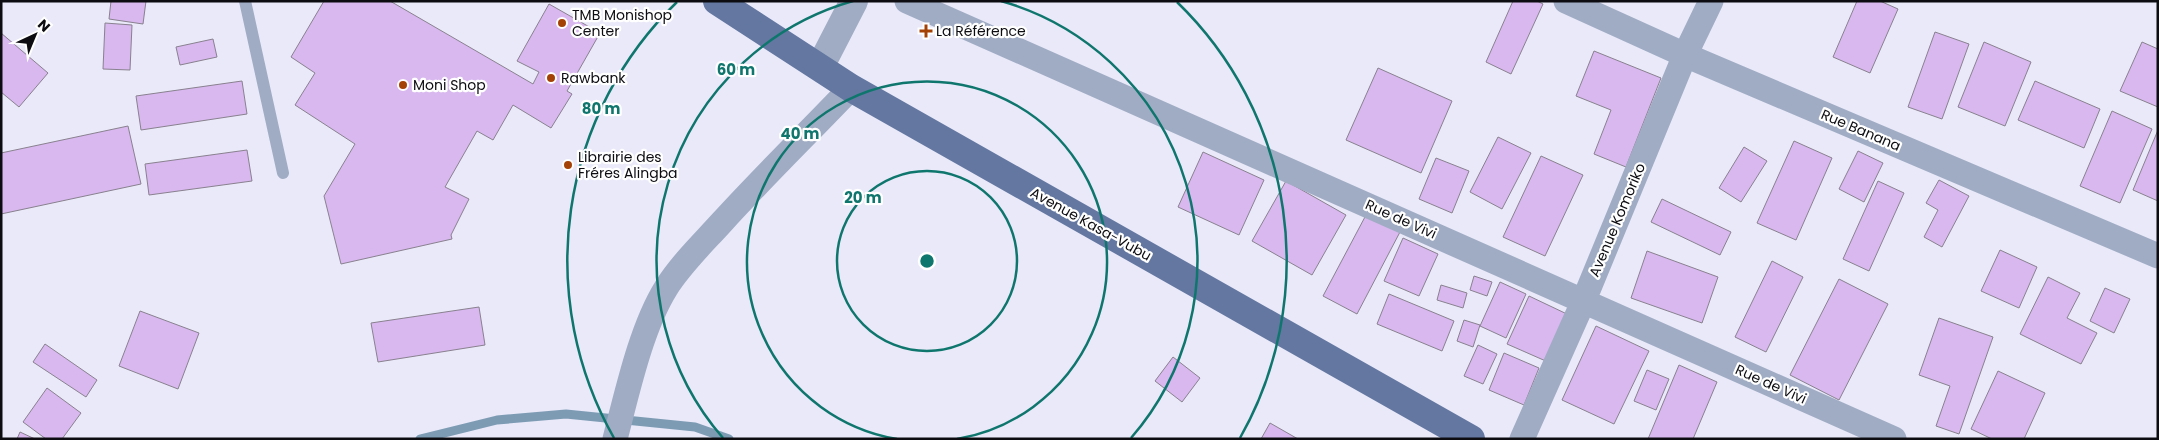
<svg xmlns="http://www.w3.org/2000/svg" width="2159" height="440" viewBox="0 0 2159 440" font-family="Poppins,sans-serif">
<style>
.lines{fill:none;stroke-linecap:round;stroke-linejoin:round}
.stream{stroke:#7d9cb4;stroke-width:9}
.building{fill:#d8b8ef;stroke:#89818f}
.service{stroke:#a0acc4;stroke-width:12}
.minor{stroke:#a0acc4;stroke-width:25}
.tertiary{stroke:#a0acc4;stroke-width:28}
.primary{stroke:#6377a1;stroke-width:28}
.ring{fill:none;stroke:#0f766e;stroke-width:2.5}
.poi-dot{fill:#a44106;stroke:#fff;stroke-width:2}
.labels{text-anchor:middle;stroke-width:4.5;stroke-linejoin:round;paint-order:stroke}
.poi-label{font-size:14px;fill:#0c0c11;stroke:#fff;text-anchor:start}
.street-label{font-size:14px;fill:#0c0c11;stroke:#fff}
.centre{fill:#0f766e;stroke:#fff;stroke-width:2.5}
.ring-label{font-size:15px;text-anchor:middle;font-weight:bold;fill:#0f766e;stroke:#fff;stroke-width:4.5;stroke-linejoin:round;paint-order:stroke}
</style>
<rect width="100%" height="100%" fill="#e9e9f9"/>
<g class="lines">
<path class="stream" d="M420,439L497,420L566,414L695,427L729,439"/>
</g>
<path class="building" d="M111,1H146L143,24L109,19Z
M324,1H390L533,84L539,72L517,61L549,4L600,33L567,91L572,94L551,128L513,105L493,140L477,131L445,187L469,199L451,235L452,239L341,264L324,196L355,144L295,105L315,73L291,57Z
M1513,1H1537L1543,4L1511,74L1486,62Z
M1857,1H1880L1898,9L1870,73L1833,57Z
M105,23L132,25L130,70L103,69Z
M1935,32L1969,44L1942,119L1908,107Z
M1,33L48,73L19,107L1,92Z
M213,39L217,57L180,65L176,47Z
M1984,42L2031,62L2005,126L1958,107Z
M2142,42L2158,49V107L2120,91Z
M1594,51L1661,78L1626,167L1594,154L1611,110L1576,96Z
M1378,68L1452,101L1421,173L1346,140Z
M242,81L247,114L141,130L136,96Z
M2035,81L2100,109L2084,148L2018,120Z
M2112,111L2152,129L2120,203L2080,186Z
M128,126L141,184L1,214V153Z
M2158,130V201L2133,190Z
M1498,137L1531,153L1502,209L1470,192Z
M1794,141L1832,158L1796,240L1757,223Z
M1744,147L1767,161L1741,202L1719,188Z
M247,150L252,181L149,195L145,164Z
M1858,151L1883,163L1864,202L1839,189Z
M1203,152L1264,180L1239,235L1178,207Z
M1541,156L1583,175L1545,256L1503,237Z
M1436,158L1469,171L1452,213L1419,199Z
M1939,180L1969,196L1942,247L1924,237L1938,210L1926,203Z
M1286,181L1346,215L1312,275L1252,241Z
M1878,181L1904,193L1869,271L1843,259Z
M1662,199L1731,232L1720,255L1651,222Z
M1366,215L1400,232L1357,314L1323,296Z
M1403,238L1438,254L1419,296L1384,281Z
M2000,250L2037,267L2019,308L1981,291Z
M1647,251L1718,277L1702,323L1631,298Z
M1772,261L1803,277L1766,352L1735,337Z
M1474,276L1492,282L1487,296L1470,290Z
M2048,277L2080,293L2067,318L2097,333L2081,364L2020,334Z
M1839,279L1888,304L1839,400L1790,375Z
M1500,282L1526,294L1506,338L1480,326Z
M1441,285L1467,293L1463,308L1437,300Z
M2105,288L2130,299L2114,333L2090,321Z
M1389,294L1454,321L1442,351L1377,324Z
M1529,296L1569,315L1548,362L1507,344Z
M479,307L485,345L378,362L371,323Z
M140,311L199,333L178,389L119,366Z
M1939,318L1993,337L1959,434L1936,426L1950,386L1919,375Z
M1464,320L1480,325L1473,347L1457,341Z
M1596,326L1649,351L1614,424L1562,400Z
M45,344L97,380L86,397L33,362Z
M1478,345L1497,354L1483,384L1464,376Z
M1504,353L1539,368L1524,405L1489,390Z
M1173,357L1200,378L1182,402L1155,381Z
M1679,365L1717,382L1693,439H1648Z
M1647,370L1669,379L1656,410L1634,401Z
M1998,371L2045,393L2024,439H1992L1971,429Z
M47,388L81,413L62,439H46L23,422Z
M1270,423L1298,439H1261Z
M20,432L35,439H17Z"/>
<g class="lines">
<path class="service" d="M245,1L283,173"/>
<path class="minor" d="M907,1L1894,439
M1566,1L1685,55L2158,256
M615,439C627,393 641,328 666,288C681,264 703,243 722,222C764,176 808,133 851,88
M1522,439L1584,300L1685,55L1711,1"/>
<path class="tertiary" d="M820,67L854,1"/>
<path class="primary" d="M717,1L851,88L1471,439"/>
</g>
<g class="ring">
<circle cx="927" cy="261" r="90"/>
<path d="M897 439A180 180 0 1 1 957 439"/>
<path d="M723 438A270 270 0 0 1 853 1M1001 1A270 270 0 0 1 1131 438"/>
<path d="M614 438A360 360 0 0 1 677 2M1177 2A360 360 0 0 1 1240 438"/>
</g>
<g class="poi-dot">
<circle cx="562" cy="23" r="5"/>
<path d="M923.5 23.5h5v5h5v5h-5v5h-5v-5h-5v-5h5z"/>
<circle cx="551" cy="78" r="5"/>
<circle cx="403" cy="85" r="5"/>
<circle cx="568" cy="165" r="5"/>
</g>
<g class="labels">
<g class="poi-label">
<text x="572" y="20">TMB Monishop<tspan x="572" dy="16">Center</tspan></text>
<text x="936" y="36">La Référence</text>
<text x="561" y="83">Rawbank</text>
<text x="413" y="90">Moni Shop</text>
<text x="578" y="162">Librairie des<tspan x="578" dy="16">Fréres Alingba</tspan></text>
</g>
<g class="street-label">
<text transform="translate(1861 130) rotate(23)" y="5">Rue Banana</text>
<text transform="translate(1401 219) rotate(24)" y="5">Rue de Vivi</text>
<text transform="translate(1617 220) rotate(-67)" y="5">Avenue Komoriko</text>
<text transform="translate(1091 224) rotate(29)" y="5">Avenue Kasa-Vubu</text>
<text transform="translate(1771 384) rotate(24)" y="5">Rue de Vivi</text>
</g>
</g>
<circle cx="927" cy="261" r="8" class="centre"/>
<g class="ring-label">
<text x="736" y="75">60 m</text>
<text x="601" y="114">80 m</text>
<text x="800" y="139">40 m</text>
<text x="863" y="203">20 m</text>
</g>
<rect width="2159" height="440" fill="none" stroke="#0c0c11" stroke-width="5"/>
<g transform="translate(35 35) rotate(44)" stroke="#ffffff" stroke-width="4" paint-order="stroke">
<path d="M0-4L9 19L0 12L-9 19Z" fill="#0c0c11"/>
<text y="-8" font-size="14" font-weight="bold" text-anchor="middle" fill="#0c0c11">N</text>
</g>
</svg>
